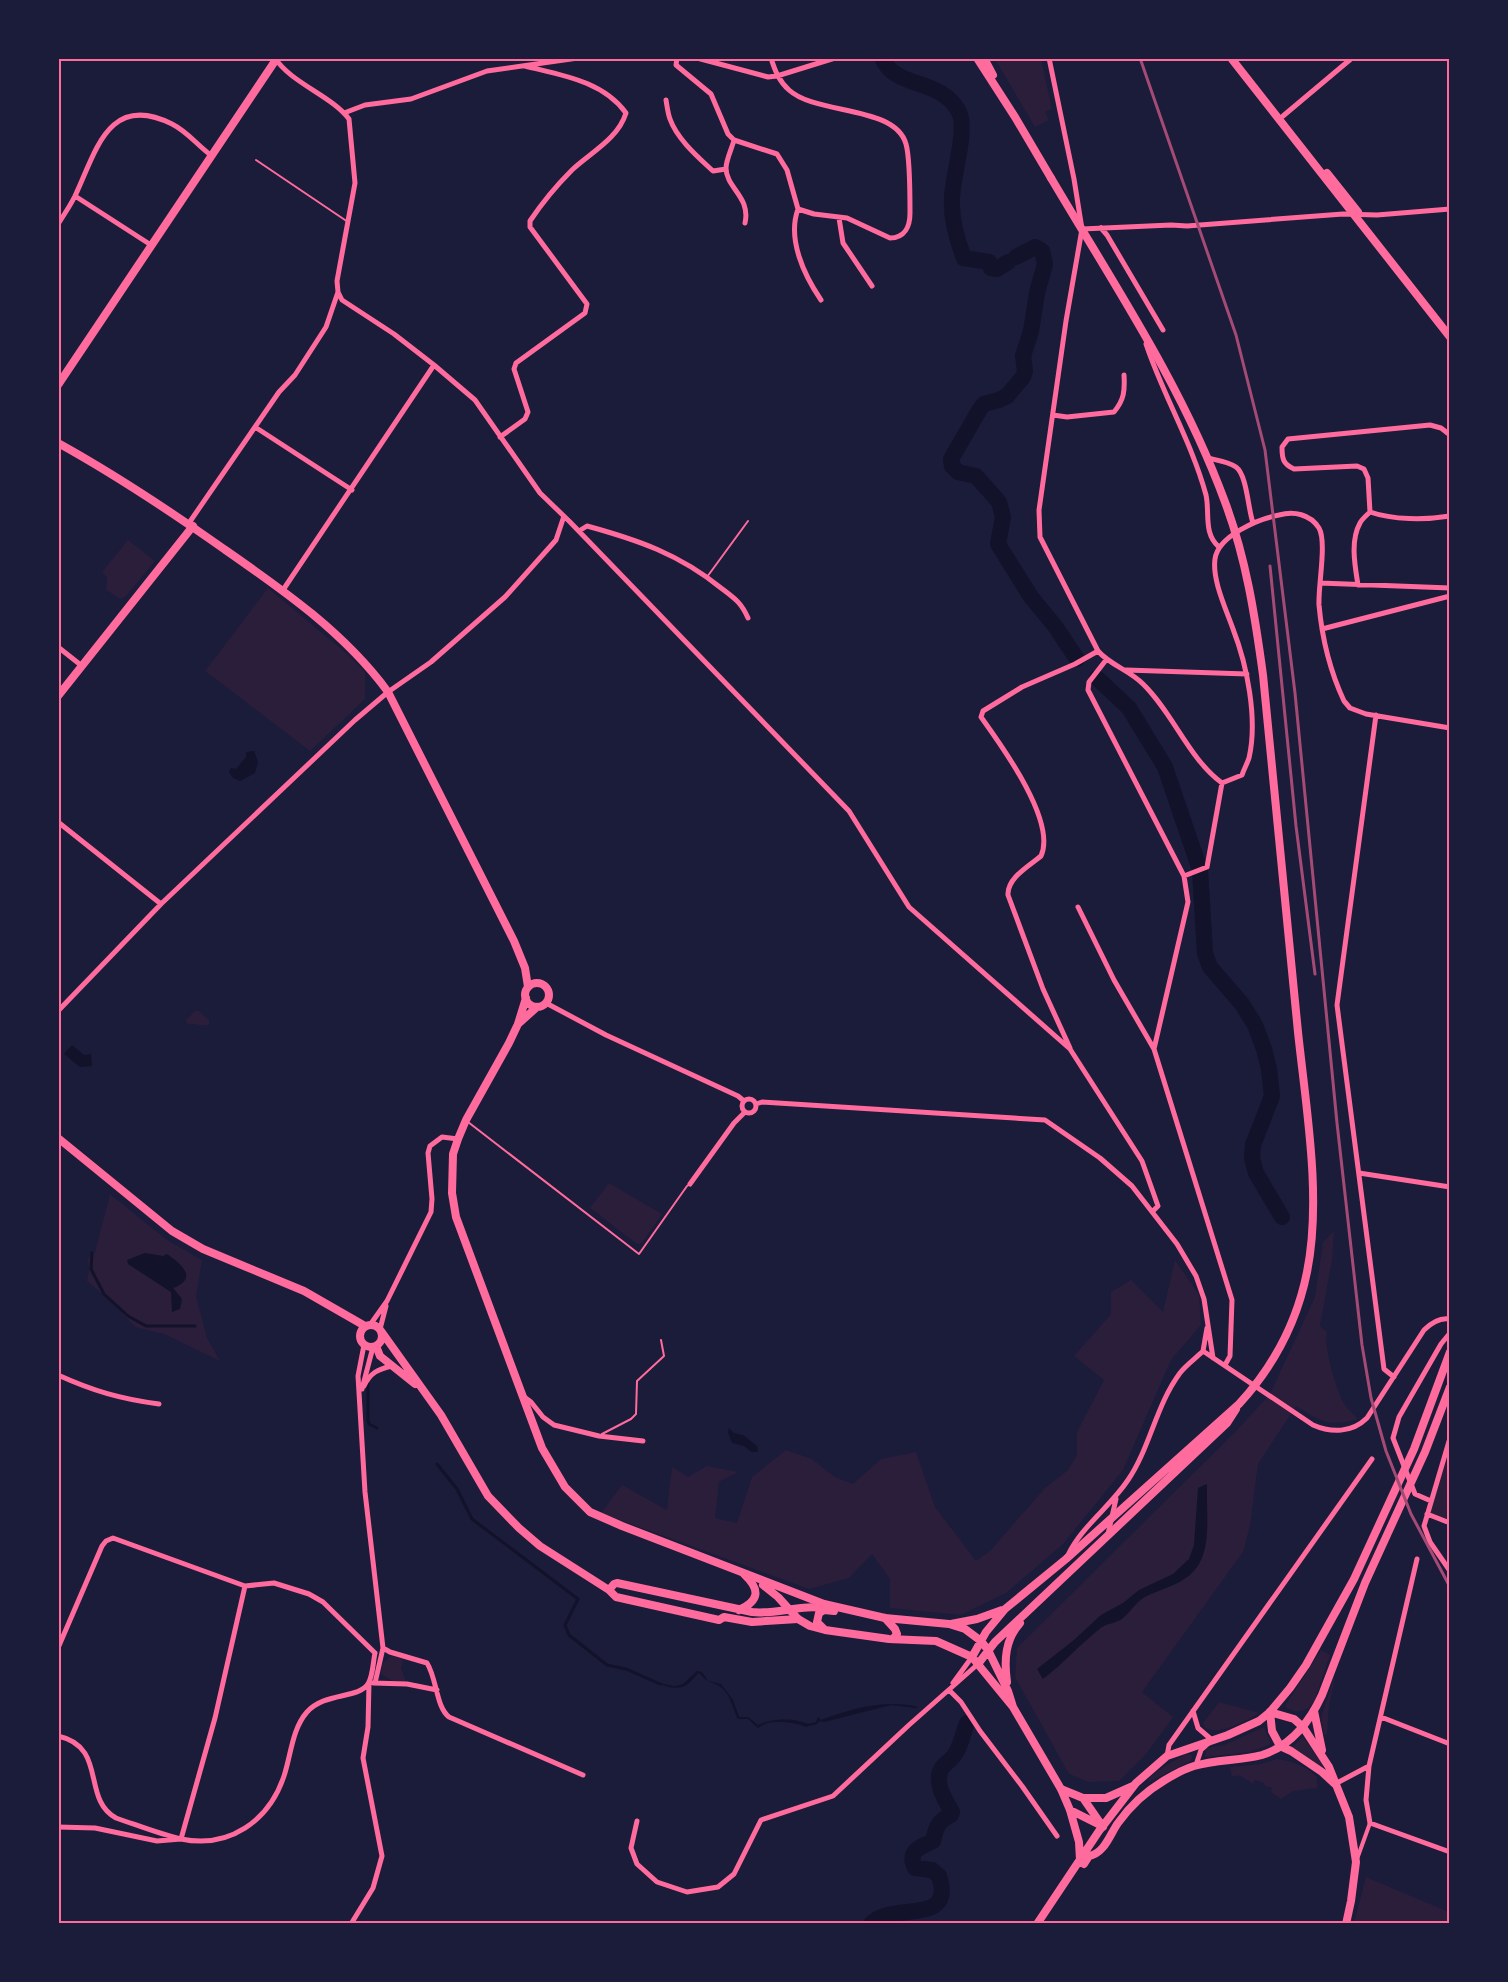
<svg xmlns="http://www.w3.org/2000/svg" width="1508" height="1982" viewBox="0 0 1508 1982" font-family="Commissioner,sans-serif">
<style>
.green{fill:#2a1e3b}
.water{fill:#12122b}
.lines{fill:none;stroke-linecap:round;stroke-linejoin:round}
.stream{stroke:#12122b;stroke-width:3}
.river{stroke:#12122b;stroke-width:16}
.service{stroke:#ff6b9d;stroke-width:2}
.pedestrian{stroke:#ff6b9d;stroke-width:4}
.minor{stroke:#ff6b9d;stroke-width:5}
.secondary{stroke:#ff6b9d;stroke-width:8}
.primary{stroke:#ff6b9d;stroke-width:8}
.trunk{stroke:#ff6b9d;stroke-width:8}
.rail{stroke:#a44b75;stroke-width:3}
.neatline{fill:none;stroke:#ff6b9d;stroke-width:2}
</style>
<rect width="100%" height="100%" fill="#1b1b3a"/>
<path class="green" d="M995,59H1041L1052,109L1045,112L1049,120L1035,127Z
M128,540L155,561L126,596L121,599L106,590L107,577L102,572Z
M268,588L346,653L365,672V699L310,751L205,671Z
M195,1011H199L209,1020V1025C201,1027 195,1023 187,1024L186,1020Z
M609,1183L662,1214L642,1243L637,1244L590,1208Z
M110,1194L167,1240L202,1260L196,1296L207,1338L220,1361L164,1334L135,1327L112,1302L87,1281L89,1270L88,1258L95,1252Z
M1334,1231L1332,1260L1320,1326L1327,1332C1323,1346 1337,1393 1345,1405C1348,1410 1354,1414 1358,1419C1327,1427 1322,1422 1296,1406L1258,1464L1250,1526L1243,1552L1142,1692L1173,1717L1147,1753L1119,1781L1089,1782L1069,1774L1015,1677L1017,1648L1237,1430L1270,1394L1315,1297L1323,1242Z
M1175,1260L1199,1295L1201,1325L1171,1360L1123,1470L1063,1544L1006,1593L961,1615L890,1608V1579L872,1554L849,1578L809,1589L601,1513L622,1485L667,1510L672,1467L688,1477L707,1466L738,1472L719,1482L715,1518L737,1523L752,1477L786,1450L812,1459L835,1477L853,1484L881,1459L916,1452L935,1507L976,1561L990,1551L1044,1489L1068,1470L1077,1455V1432L1104,1380L1074,1356L1111,1314V1292L1131,1280L1163,1312Z
M1449,1452H1450L1449,1521L1430,1514Z
M1321,1650L1330,1655L1314,1702C1307,1712 1294,1715 1285,1706Z
M391,1656L403,1659L401,1668L406,1682L393,1681L381,1674L382,1664Z
M1336,1673L1329,1706L1327,1734L1324,1735L1321,1717Z
M1219,1702L1259,1713C1244,1721 1222,1736 1205,1728L1203,1723Z
M1264,1727L1271,1744L1250,1752L1205,1757L1206,1748L1224,1745Z
M1303,1737L1324,1766L1321,1768L1291,1748Z
M1187,1754L1192,1755L1191,1761L1149,1782V1778L1166,1765Z
M1277,1759C1292,1761 1306,1766 1317,1777V1788L1293,1791L1281,1799L1271,1792L1272,1788L1266,1786L1264,1783L1255,1780L1253,1784C1246,1780 1241,1772 1232,1777L1230,1767L1261,1764Z
M1366,1877L1449,1912V1923H1354Z"/>
<path class="water" d="M254,751L258,762L255,773L240,781L233,778L229,772L231,768L236,769L246,757V752Z
M72,1045L84,1055L91,1054L92,1066L80,1067L64,1054Z
M145,1253L163,1256L167,1254C181,1264 199,1278 173,1288L182,1299L180,1309L172,1312L171,1292L128,1264L127,1260Z
M729,1428L734,1433L743,1435L757,1446L758,1452H752L744,1446L732,1443L728,1432Z
M1207,1484C1206,1507 1211,1542 1200,1562C1189,1583 1166,1587 1147,1596C1136,1601 1132,1611 1123,1618C1117,1623 1109,1623 1102,1627C1081,1643 1064,1663 1043,1679L1037,1669L1074,1640L1101,1615L1123,1603L1139,1590L1173,1574L1189,1559L1194,1545L1198,1488Z
M697,1671L702,1672L708,1681L721,1684L733,1700L739,1717H748L758,1725C768,1720 786,1718 798,1721C808,1723 805,1725 816,1722L818,1717L821,1720C851,1709 886,1699 918,1707L916,1708L891,1705L824,1722L819,1721L817,1724L805,1727C798,1722 776,1721 767,1723C764,1724 761,1726 758,1728L748,1719H738C732,1708 731,1693 719,1686C709,1680 709,1684 699,1673C695,1676 693,1680 688,1684C679,1691 667,1687 657,1683L658,1682C681,1690 681,1686 697,1671Z"/>
<g class="lines">
<path class="stream" d="M92,1253L91,1269L104,1294L128,1316L146,1326H195
M368,1384V1420L369,1424L377,1428
M437,1464L457,1489L472,1519L578,1599L565,1625L569,1635L607,1665L626,1669L660,1684"/>
<path class="river" d="M882,58C896,90 941,77 959,112C968,130 952,177 952,199C951,218 957,240 964,258L989,262L991,268L997,269L1008,262
M1016,257L1035,247L1042,251L1045,264L1037,293L1031,331L1023,356L1025,371L1023,377L1007,396L999,400L984,404L980,409L951,459L952,466L958,472L976,476L999,502L1003,517L998,544L1031,597L1055,626L1077,659
M1097,678L1129,708L1165,767L1200,870L1205,953L1210,967L1242,1004L1255,1025L1264,1049L1269,1069L1272,1096L1253,1145L1252,1158L1256,1173L1282,1217
M871,1924C892,1901 956,1927 939,1876L932,1870L915,1868C907,1852 919,1847 933,1841C936,1827 938,1821 951,1815L952,1812C945,1800 933,1781 942,1768C945,1763 952,1760 955,1754C961,1746 963,1733 967,1723"/>
<path class="service" d="M256,160L348,222
M707,577L748,521
M468,1122L639,1254L687,1186L690,1184
M602,1434L631,1419L636,1414L637,1381L664,1356L661,1340"/>
<path class="pedestrian" d="M1357,1859L1370,1823"/>
<path class="minor" d="M275,58C291,83 332,96 349,119L355,183L337,281L338,292L342,300L394,334L434,365L475,400L540,493L570,522L849,811L909,907L1070,1049L1142,1161L1158,1206L1153,1211
M677,58L676,65L711,94L728,134L734,140L777,154L787,170L798,209L814,214L847,218L890,238C905,238 910,226 910,213C910,197 910,158 906,144C895,105 816,115 789,90C779,81 775,71 771,58
M697,58L768,77L777,76L835,58
M1049,58L1074,179L1082,229L1066,321L1039,510L1040,537L1098,651C1110,665 1129,670 1143,684C1173,713 1189,759 1222,783L1242,775C1244,769 1247,764 1249,758C1258,719 1247,665 1233,629C1226,609 1212,580 1215,559C1218,536 1258,519 1279,515C1294,511 1310,514 1319,528C1327,542 1318,586 1319,605C1322,638 1330,671 1344,701L1350,708L1366,714L1450,728
M666,100C667,106 668,114 670,119C677,139 698,157 713,171L726,169
M344,113L365,105L411,99L487,71L578,58
M1283,116L1352,58
M734,140C732,148 726,160 726,168C726,188 751,197 745,223
M75,196L151,245
M798,209C787,239 804,275 821,300
M839,218L843,243L872,286
M58,224C64,215 70,206 75,196C96,152 108,92 172,124C188,132 198,146 212,156
M1101,228L1107,235L1163,330
M1082,229L1171,225L1187,226L1343,214L1377,215L1450,209
M1146,344C1163,395 1192,443 1206,495C1210,513 1203,533 1219,547
M1053,415L1067,417L1114,412C1124,400 1125,391 1124,375
M255,427L352,490
M500,437L525,419L528,412L514,369L516,363L585,313L587,304L530,227V221C542,203 556,186 572,170C590,153 618,139 626,113C603,81 561,75 525,66
M1208,458C1217,460 1229,462 1236,467C1247,475 1248,509 1253,523
M1370,512C1393,520 1425,520 1450,516
M189,523L279,392L295,375L326,327L338,292
M579,531L587,526C638,540 679,554 721,588C734,598 741,602 748,618
M1320,583L1450,588
M1358,585C1355,566 1350,541 1360,523C1362,519 1367,515 1370,512L1368,478L1364,469L1357,466L1294,469C1283,464 1282,459 1282,447L1288,439L1430,425L1441,428L1450,435
M283,590L434,365
M1322,629L1450,596
M58,647L82,666
M1106,660L1089,682L1088,690L1184,876L1188,902L1154,1049L1232,1300L1230,1356L1225,1365
M1126,670L1247,674
M1376,715L1337,1005L1384,1369L1394,1377
M58,822L161,904
M1184,876L1207,867L1222,783
M1078,907L1114,980L1154,1049
M546,1003L606,1035L738,1096L744,1101
M58,1011L161,904L355,720L388,692L431,662L505,597L556,540L564,516
M1070,1048L1043,989L1008,895C1007,878 1029,866 1041,856C1057,821 1001,745 981,717L983,711L1022,687L1075,664L1098,651
M742 1106a7 7 0 1 1 14 0a7 7 0 1 1-14 0Z
M756,1104L762,1102L1045,1120L1100,1158L1132,1186L1177,1244L1196,1276L1204,1299L1213,1358
M1359,1173L1450,1187
M690,1184L734,1123L745,1112
M370,1325L387,1301L431,1212L432,1199L428,1153L430,1146L442,1137L458,1139
M380,1329L386,1306
M364,1345L358,1376L365,1492L383,1648L375,1683
M1203,1351L1313,1425C1331,1433 1352,1433 1367,1418L1424,1330C1431,1323 1439,1317 1450,1319
M1203,1351L1207,1328
M58,1375C93,1391 121,1399 159,1404
M364,1386C370,1373 378,1369 392,1366
M362,1389L373,1347
M523,1396L531,1402L543,1417L554,1425L599,1436L643,1441
M1450,1438L1424,1526L1430,1542L1450,1571
M1431,1501L1415,1494L1393,1438L1399,1417L1441,1344L1450,1333
M1427,1514L1450,1523
M1108,1534L1116,1499
M1068,1555C1082,1526 1110,1507 1128,1480C1150,1448 1156,1405 1180,1373C1186,1365 1195,1359 1203,1351
M1417,1559L1369,1766L1366,1800L1370,1823L1450,1852
M58,1648L102,1546L106,1541L113,1538L245,1586L274,1583L309,1594L323,1602L375,1653
M383,1648L390,1652L427,1663C437,1679 436,1707 449,1717L583,1775
M373,1683L407,1684L437,1690
M953,1683L972,1657
M949,1690L961,1702L980,1731L1022,1786L1057,1836
M1193,1711L1198,1728L1212,1740L1201,1750L1196,1765
M1381,1717L1450,1744
M58,1736C108,1747 81,1799 116,1818C137,1825 159,1834 181,1839C229,1849 269,1821 284,1776C291,1755 292,1729 307,1712C325,1692 358,1699 368,1684C373,1676 373,1662 375,1653
M1167,1756L1169,1745L1372,1459
M1335,1784L1369,1766
M637,1821L631,1848L637,1864L657,1882L687,1892L718,1887L734,1874L761,1820L833,1796L909,1725L978,1664
M58,1827L95,1828L157,1841L181,1839L215,1718L245,1586
M58,1923L60,1924
M351,1924L373,1888L382,1856L363,1758L368,1727L369,1683"/>
<path class="secondary" d="M58,385L277,58
M58,696L193,526
M58,1138L172,1231L203,1249L304,1291L365,1326
M360 1336a11 11 0 1 1 22 0a11 11 0 1 1-22 0Z
M381,1331L441,1415L488,1496L519,1528L540,1546L609,1590L616,1597L719,1620L724,1617L752,1622L798,1619
M376,1346L380,1356L415,1384
M609,1590L614,1584L617,1583L752,1612C777,1615 803,1603 829,1609
M739,1610C759,1601 761,1590 744,1574
M885,1618L895,1629L897,1634L893,1639
M1314,1711L1322,1750
M1335,1784L1322,1772L1291,1751L1280,1746L1272,1731L1270,1712L1294,1719L1303,1727L1329,1767L1349,1817L1356,1862L1351,1901L1346,1924"/>
<path class="primary" d="M1231,58L1450,337
M1327,173L1358,212
M58,443C116,475 170,511 224,549C283,590 345,633 388,692L514,941L525,968L528,987
M525 995a12 12 0 1 1 24 0a12 12 0 1 1-24 0Z
M526,998L518,1024L509,1043L466,1120L458,1139L453,1154L452,1193L456,1217L542,1448L565,1487L590,1512L622,1526L824,1604L885,1618L949,1624L965,1629L981,1641L988,1650L1008,1691L1013,1707
M518,1024L537,1007
M763,1585L778,1597L798,1619L810,1626L825,1630L889,1639L936,1641L972,1657L1013,1707L1061,1789L1070,1810L1079,1842L1080,1860
M951,1624L977,1619L1002,1610
M824,1629L817,1622L819,1613L824,1610L834,1611
M972,1657L986,1632L1005,1609L1066,1559L1239,1404C1273,1367 1297,1322 1307,1272C1322,1198 1306,1108 1298,1032C1286,913 1274,794 1263,675C1255,616 1246,558 1225,502C1183,387 1113,283 1051,178
M978,1664L995,1642L1227,1423L1236,1409
M1007,1682C1004,1660 1005,1640 1020,1623
M1061,1789L1083,1798L1103,1827
M1083,1798H1106L1133,1786
M1070,1810L1102,1826
M1084,1864L1089,1856C1105,1853 1110,1834 1118,1823C1130,1806 1148,1790 1165,1780C1175,1774 1184,1769 1194,1766C1216,1759 1240,1761 1262,1755C1291,1746 1310,1721 1322,1695L1365,1583L1425,1452L1450,1387
M1037,1924L1099,1831L1136,1783L1167,1756L1228,1735L1259,1721L1270,1712L1290,1688L1306,1665L1354,1579L1414,1449L1450,1352"/>
<path class="trunk" d="M977,58L1015,117L1051,178
M984,58L993,75"/>
<path class="rail" d="M1140,58L1236,335L1265,450L1295,693L1337,1123L1362,1345L1371,1398L1386,1451L1411,1514L1450,1587
M1270,566L1296,826L1315,974"/>
</g>
<rect width="1508" height="1982" fill="none" stroke="#1b1b3a" stroke-width="120"/>
<rect x="60" y="60" width="1388" height="1862" class="neatline"/>
</svg>
